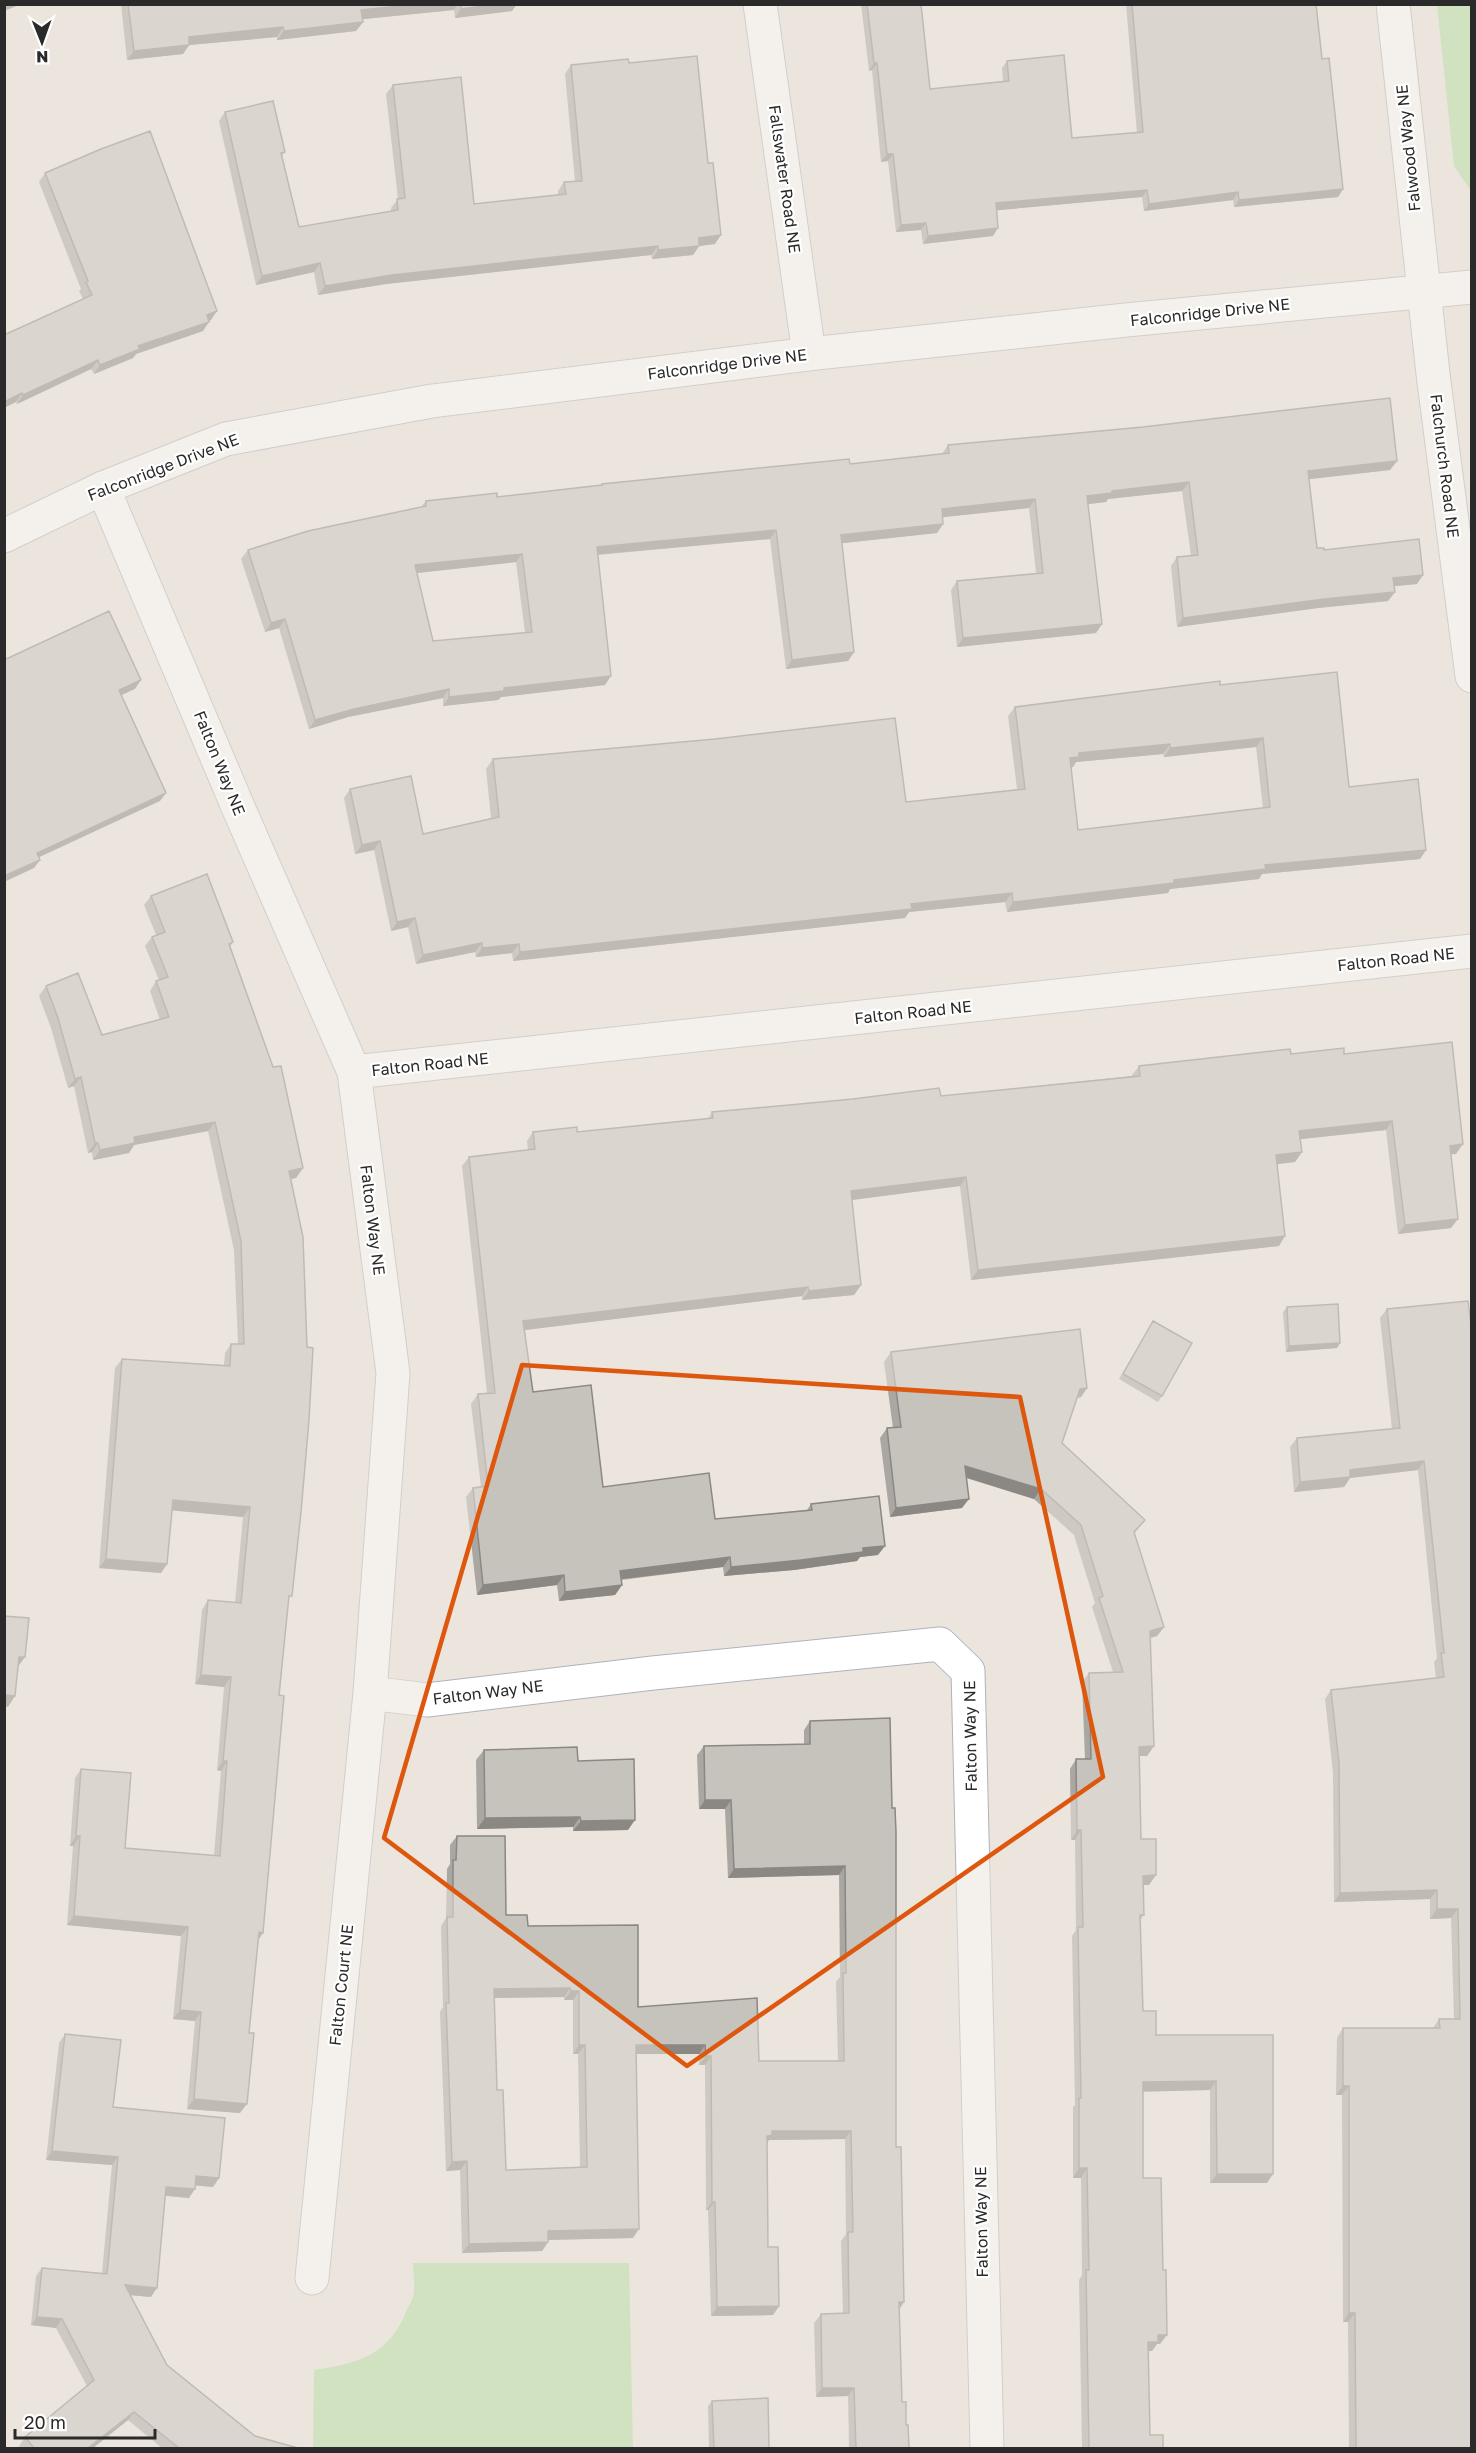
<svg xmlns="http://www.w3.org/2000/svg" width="1476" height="2453" viewBox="0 0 1476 2453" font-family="'Golos Text',sans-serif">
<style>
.green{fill:#b1dd9d}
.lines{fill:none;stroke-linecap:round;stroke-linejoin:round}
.street-casing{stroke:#b0b2bc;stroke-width:35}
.secondary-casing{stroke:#b0b2bc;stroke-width:35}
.street{stroke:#fff;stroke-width:33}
.secondary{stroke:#fff;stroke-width:33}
.wall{fill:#aaa7a2;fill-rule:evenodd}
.shaded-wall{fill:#8b8884}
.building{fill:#c6c2bc;stroke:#8b8884;stroke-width:1.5;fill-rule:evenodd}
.marked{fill:none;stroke:#de570e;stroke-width:4.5;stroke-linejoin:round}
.labels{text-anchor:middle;stroke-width:4.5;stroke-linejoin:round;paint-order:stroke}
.street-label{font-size:16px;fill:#2a2a2a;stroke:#fff}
</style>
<rect width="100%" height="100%" fill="#ebe5dd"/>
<path class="green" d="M1437,5H1471V191L1454,166Z
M413,2263H629L633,2448H313L314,2370C357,2364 389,2355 406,2312C409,2305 414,2298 414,2291C415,2282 413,2272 413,2263Z"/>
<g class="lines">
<g class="street-casing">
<path id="street" d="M760,4L809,354
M1393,4L1433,374L1472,676
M103,488L238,807L354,1072L393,1373L370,1693L427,1700L653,1673L940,1644L968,1671L987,2448
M354,1072L1472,951
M312,2278L370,1693"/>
</g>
<g class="secondary-casing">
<path id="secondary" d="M4,536L103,488L226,439L432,401L809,354L1126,320L1472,287"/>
</g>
<use href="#street" class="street"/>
<use href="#secondary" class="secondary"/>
</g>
<path class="wall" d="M121,4H517L512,11L455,18L454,10L362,19L363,22L356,31L277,40V37L189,45L183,54L127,60Z
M861,4H921L930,89L1003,81L1002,68L1007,61L1072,138L1137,133L1126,4H1316L1322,59L1343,189L1338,197L1234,207L1233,200L1144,211L1142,197L996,210L993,236L923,244L921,230L896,232L888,161L881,162L872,70L869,71Z
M629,63L715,244L699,246L693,255L652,259L651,255L556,265L386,284L318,295L314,272L256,285L219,121L225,112L285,152L282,156L299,227L391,211V208L398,199L386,94L393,85L474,204L558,195V191L564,182L575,181L565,74L571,65Z
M45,173L211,320L209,321L203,331L136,354L133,358L94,374L91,369L17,404L16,402L83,299L79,291L81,289L39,182Z
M948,445L1397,461L1390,470L1309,479L1317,548L1417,584L1394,586L1395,592L1388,601L1318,608L1177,627L1171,566L1177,557L1191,556L1182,491L1108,499L1106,502L1088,504L1102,624L1096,633L957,647L951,590L957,581L1036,573L1029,508L943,517V524L937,533L842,543L854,652L848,661L786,669L770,539L598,555L605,685L501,697L498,700L443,706V698L348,717L309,729L279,628L265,632L241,559L248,550L421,507L426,501L497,497L600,486L602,484L850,464L942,454ZM516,562L525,633L433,641L417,573Z
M1220,685L1349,787L1426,850L1420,859L1262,874L1259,879L1170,889L1168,893L1007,912L1005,902L909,912L905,918L513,961L512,953L476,957L475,952L416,964L408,927L391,931L374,850L355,854L344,798L350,789L423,834L491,818L486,769L493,759L906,802L1017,789L1008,716L1015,707ZM1256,747L1263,808L1078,830L1071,767H1073L1076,762L1163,754L1164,757Z
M151,896L233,942L230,947L303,1168L296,1178L291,1179L288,1602L258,1941L240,2113L187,2109L195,2021L173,2019L181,1936L67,1925L73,1846H70L75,1778L81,1769L125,1848L214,1855L221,1771L217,1770L224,1687L195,1684L202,1610L208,1600L235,1603L243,1517L172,1510L167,1564L161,1573L99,1568L115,1368L122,1359L224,1365L225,1353L231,1344H238L234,1250L208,1131L134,1145L129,1153L93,1160L92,1152L88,1153L74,1086L68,1088L51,1028L39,996L46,986L102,1035L160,1020L150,991L156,981L159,980L145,946L152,937L156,935L144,905Z
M1291,1054H1344L1456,1154H1451V1228L1398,1234L1386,1130L1300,1139L1302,1152L1295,1162L1277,1164L1279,1246L971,1280L960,1186L851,1200L861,1285L854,1295L802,1300V1296L525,1330L533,1392L603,1487L715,1519L807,1510L811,1504L878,1555L860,1557L857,1561L794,1570L724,1576L723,1567L621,1580L622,1585L615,1595L559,1601L557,1585L477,1595L466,1497L473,1488L481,1487L471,1404L478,1394L487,1393L462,1166L469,1157L528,1150L527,1141L533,1132H577L708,1119L712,1112L941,1096L1132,1076V1075L1139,1066Z
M1287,1307L1340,1343L1337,1348L1286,1352L1283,1312Z
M1387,1309L1472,1332V2448H1349L1348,2322H1343L1342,2095H1336L1337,2038L1343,2028H1433L1439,2019H1454L1451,1918L1430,1919V1899L1334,1902L1333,1773L1325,1699L1331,1690L1436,1678L1434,1662L1437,1658L1418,1470L1350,1478L1344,1487L1294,1492L1290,1447L1297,1438L1392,1429L1380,1318Z
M1153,1321L1162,1396L1158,1402L1119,1379Z
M891,1352L1087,1388L1081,1397L1077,1398L1062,1443L1145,1520L1134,1534L1164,1627L1157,1636L1150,1638L1154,1746L1147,1756H1140L1141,1839L1149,1885H1143L1144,1915L1140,1920L1143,2011L1156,2035H1273L1267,2183H1210V2090L1143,2091V2178L1160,2344H1157L1152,2351H1148L1150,2435L1163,2448H1082L1079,2280L1082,2275L1081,2178H1073V2107L1075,2105L1072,1936L1076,1930L1075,1840H1071L1070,1769L1076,1759H1085L1082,1682L1089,1673L1113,1672L1092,1607L1095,1603L1074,1535L1034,1499L966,1478L962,1508L890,1517L880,1438L887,1428H893L884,1362Z
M890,1718L896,2147L904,2302L899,2309L902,2402L909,2448H849L848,2396L816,2397L814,2323L821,2314H843L841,2241L846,2234L845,2139L769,2140L767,2143L768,2247L779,2306L773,2315L711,2316L708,2210H706L705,2065H699V2054H636L633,2238L548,2240V2242L542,2251L462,2253L460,2170L446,2171L440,2012L443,2007L441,1926L446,1918L447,1869L450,1864V1845L457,1836L506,1915L528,1926L638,2007L759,2061H838L836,1982L840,1977L839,1875L728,1878L725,1809H699L697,1755L704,1746L804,1744V1730L810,1721ZM564,1997V2000H573V2054H578L580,2167L506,2170L497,2090L494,1998Z
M484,1750L628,1830L573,1831V1827L477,1829L476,1760Z
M65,2034L113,2107L219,2178L213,2187L195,2185L189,2198L165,2196L151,2297L130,2295L167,2365L255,2436L298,2448H162L128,2420L93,2448H21L19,2446L25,2437L87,2386L56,2328L31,2325L36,2276L42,2268L102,2273L112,2165L46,2160L59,2043Z
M712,2401L769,2448H709L708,2406Z"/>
<path class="shaded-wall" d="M7,4H22L4,11V9Z
M419,4H457L454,10L355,20L361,10Z
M498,4H517L512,11L455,18L461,9Z
M363,22L356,31L277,40L284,31Z
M283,27L277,37L189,45L183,54L127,60L134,51L189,37Z
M874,63H877L872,70L869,71Z
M887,154H893L888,161L881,162Z
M1343,189L1338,197L1234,207L1239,200Z
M1147,190L1142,197L990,211L996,203Z
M1238,192L1233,200L1144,211L1149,204Z
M926,223L921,230L896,232L901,225Z
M998,228L993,236L923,244L928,236Z
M721,235L715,244L699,246L693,255L652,259L658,250L699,238Z
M658,246L651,255L386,284L318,295L325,286L392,275Z
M320,263L314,272L256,285L262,276Z
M217,311L211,320L200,324L207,315Z
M209,322L203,331L136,354L133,358L94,374L100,365L138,346Z
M98,360L91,369L17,404L23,395Z
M22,393L16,402L4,408V402Z
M1397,461L1390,470L1302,480L1308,471Z
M1189,482L1182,491L1108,499L1106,502L1081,505L1087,496L1112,491Z
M1035,499L1029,508L935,518L942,509Z
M943,524L937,533L835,544L841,535Z
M776,530L770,539L591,555L597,547Z
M522,554L516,562L408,574L415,565Z
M1423,575L1417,584L1387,587L1393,578Z
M1395,592L1388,601L1318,608L1177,627L1183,618L1324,599Z
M285,619L279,628L265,632L271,623Z
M1102,624L1096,633L957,647L963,638Z
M854,652L848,661L786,669L792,660Z
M611,676L605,685L501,697L498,700L443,706L449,697L504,688Z
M141,680L135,689L113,699L119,690Z
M449,689L443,698L348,717L309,729L315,720L354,709Z
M1263,738L1256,747L1164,757L1170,748Z
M1170,744L1163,754L1076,762L1073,767L1063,768L1070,758L1079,753Z
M166,793L160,801L31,861L37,853Z
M380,841L374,850L355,854L362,845Z
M1426,850L1420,859L1262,874L1259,879L1170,889L1168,893L1007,912L1013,902L1174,880L1265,865Z
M40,860L34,868L4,882V876Z
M1012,893L1005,902L909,912L905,918L513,961L520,952L911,904Z
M415,918L408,927L391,931L397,922Z
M482,943L475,952L416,964L423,955Z
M519,944L512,953L476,957L482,948Z
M81,1077L74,1086L68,1088L75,1079Z
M1392,1121L1386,1130L1293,1140L1299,1131Z
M215,1122L208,1131L134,1145L129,1153L93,1160L100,1150L134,1137Z
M95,1143H98L92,1152L88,1153Z
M1463,1144L1456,1154L1443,1155L1450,1146Z
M1302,1152L1295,1162L1270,1165L1276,1155Z
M303,1168L296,1178L283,1180L289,1171Z
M966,1177L960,1186L844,1201L851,1191Z
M1458,1219L1451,1228L1398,1234L1405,1225Z
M1285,1236L1279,1246L971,1280L978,1270Z
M861,1285L854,1295L802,1300L809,1291Z
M808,1287L802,1296L517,1331L523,1321Z
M1340,1343L1337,1348L1286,1352L1289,1346Z
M1087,1388L1081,1397L1073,1398L1080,1389Z
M1424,1461L1418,1470L1350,1478L1344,1487L1294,1492L1300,1482L1350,1470Z
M965,1466L1041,1489L1034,1499L958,1475Z
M969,1499L962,1508L890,1517L896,1508Z
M173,1500L250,1507L243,1517L167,1510Z
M885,1546L878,1555L860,1557L857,1561L794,1570L724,1576L731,1567L863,1548Z
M730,1557L723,1567L614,1580L620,1571Z
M106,1559L167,1564L161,1573L99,1568Z
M564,1575L557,1585L477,1595L483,1585Z
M622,1585L615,1595L559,1601L565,1592Z
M1164,1627L1157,1636L1143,1640L1150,1631Z
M19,1657H25L17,1668Z
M201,1675L231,1677L224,1687L195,1684Z
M4,1695L15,1696L8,1707L4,1706Z
M1154,1746L1147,1756H1133L1139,1747Z
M223,1761H227L221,1771L217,1770Z
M705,1800H731L725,1809H699Z
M580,1817L573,1827L477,1829L485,1818Z
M635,1820L628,1830L573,1831L581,1821Z
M1077,1830H1081L1075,1840H1071Z
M76,1836H80L73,1846H70Z
M845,1866L839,1875L728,1878L734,1869Z
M1156,1875L1149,1885H1137L1143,1876Z
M1437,1890L1430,1899L1334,1902L1340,1893Z
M1437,1909H1458L1451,1918L1430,1919Z
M74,1916L188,1927L181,1936L67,1925Z
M259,1932L263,1933L257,1942Z
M570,1988L564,1997L488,1998L494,1989Z
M571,1991H579L573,2000H564Z
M180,2010L201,2012L195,2021L173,2019Z
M579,2045H585L578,2054H573Z
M636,2045H705L699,2054H630Z
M706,2056H711L705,2065H699Z
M1216,2081L1210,2090L1136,2092L1143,2082Z
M1343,2086H1349L1342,2095H1336Z
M194,2099L247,2104L240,2113L187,2109Z
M772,2131H851L845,2139L769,2140L766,2144L767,2136Z
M52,2151L118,2157L112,2165L46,2160Z
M467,2161L460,2170L446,2171L452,2162Z
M1079,2168H1087L1081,2178H1073Z
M1217,2174H1273L1267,2183H1210Z
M196,2176L219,2178L213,2187L190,2185Z
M166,2187L195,2189L189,2198L160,2195Z
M712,2202H715L708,2210H706Z
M639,2229L633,2238L542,2240L548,2231Z
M548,2242L542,2251L462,2253L469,2244Z
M125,2285L157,2288L151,2297L119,2294Z
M899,2302H904L898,2311Z
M779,2306L773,2315L711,2316L717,2307Z
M1349,2313H1355L1348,2322H1343Z
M37,2317L62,2319L56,2328L31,2325Z
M1158,2335H1167L1160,2344H1157L1152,2351H1142L1148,2342Z
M822,2388H854L848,2396L816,2397Z
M134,2412L128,2420L93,2448H88Z"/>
<path class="building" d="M128,4H419L361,10L363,22L284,31L283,27L189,37V45L134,51Z
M461,4H498L461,9Z
M867,4H921L930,89L1009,81L1007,61L1064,55L1072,138L1143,132L1132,4H1316L1322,59L1329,58L1343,189L1239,200L1238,192L1149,204L1147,190L996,203L998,228L928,236L926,223L901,225L893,154H887L877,63H874Z
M697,56L708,163H713L721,235L699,238V246L658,250V246L563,256L392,275L325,286L320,263L262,276L225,112L273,101L285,152L281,153L299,227L398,210L397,199L405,198L393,85L461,77L474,204L566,194L564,182L582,181L571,65L628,59L629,63Z
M150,131L217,311L207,315L209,322L138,346L140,349L100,365L98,360L23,395L22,393L4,402V335L92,295L86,282L88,281L45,173L101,149Z
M1390,398L1397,461L1308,471L1317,548H1324V550L1419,539L1423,575L1393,578L1395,592L1324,599L1183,618L1177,557L1198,555L1189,482L1112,491V493L1087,496L1102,624L963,638L957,581L1043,573L1035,499L942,509L943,524L841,535L854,652L792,660L776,530L597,547L611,676L504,688V691L449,697V689L354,709L315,720L285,619L271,623L248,550L308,531L426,506V501L497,493V497L602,485V484L849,459L850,464L949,453L948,445L1143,427ZM522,554L532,632L433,641L415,565Z
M109,611L141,680L119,690L166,793L37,853L40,860L4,876V660Z
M1337,672L1349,787L1418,779L1426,850L1265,865L1266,869L1174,880V883L1013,902L1012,893L911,904L912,909L520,952L519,944L482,948V943L423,955L415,918L397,922L380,841L362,845L350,789L411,776L423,834L499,817L493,759L715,739L895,718L906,802L1025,789L1015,707L1220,681V685ZM1263,738L1270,807L1078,830L1070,758L1079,757V753L1170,744V748Z
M207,874L233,942L229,944L273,1067L281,1066L303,1168L289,1171L303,1237L307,1347L313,1348L309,1420L301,1512L292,1596H289L279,1695L284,1696L263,1933L259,1932L249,2033H254L247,2104L194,2099L201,2012L180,2010L188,1927L74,1916L80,1836H76L81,1769L131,1773L125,1848L220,1856L227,1761H223L231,1677L201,1675L208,1600L241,1603L250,1507L173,1500L167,1564L106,1559L122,1359L230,1366L231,1344H244L241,1241L215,1122L134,1137L135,1143L100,1150L98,1143H95L81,1077L75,1079L58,1018L46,986L78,973L102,1035L169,1017L156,981L168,977L152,937L165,932L151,896Z
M1452,1042L1463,1144L1450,1146L1458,1219L1405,1225L1392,1121L1299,1131L1302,1152L1276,1155L1285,1236L978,1270L966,1177L851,1191L861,1285L809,1291L808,1287L523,1321L533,1392L591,1385L603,1487L709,1473L715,1519L812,1510L811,1504L879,1496L885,1546L863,1548V1552L801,1560L731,1567L730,1557L620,1571L622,1585L565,1592L564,1575L483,1585L473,1488L488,1486L478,1394L495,1393L469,1157L535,1149L533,1132L577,1127V1132L713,1118L712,1112L853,1099L939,1088L941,1096L1140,1076L1139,1066L1290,1049L1291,1054L1344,1048V1054Z
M1468,1301L1472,1332V2448H1356L1355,2313H1349V2086H1343V2028H1440L1439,2019H1460L1458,1909H1437V1890L1340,1893L1339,1763L1331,1690L1444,1677L1441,1653H1444L1424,1461L1350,1470V1477L1300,1482L1297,1438L1400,1428L1387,1309Z
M1338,1304L1340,1343L1289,1346L1287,1307Z
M1153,1321L1192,1343L1162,1396L1123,1374Z
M1080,1329L1087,1388L1080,1389L1062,1443L1145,1520L1134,1532L1164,1627L1150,1631L1154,1746L1139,1747L1141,1839H1156V1875L1143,1876L1144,1915H1140L1143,2011H1156V2035H1273V2174H1217L1216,2081L1143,2082V2178H1161L1163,2270H1166L1167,2335H1158V2342H1148L1150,2435H1163V2448H1089L1086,2270H1089L1087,2168H1079V2098H1081L1078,1927H1083L1081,1830H1077L1076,1759H1091L1089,1673L1123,1672L1099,1598L1103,1596L1081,1525L1041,1489L965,1466L969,1499L896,1508L887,1428L901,1427L891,1352Z
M4,1616L29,1618L25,1657H19L15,1696L4,1695Z
M890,1718L892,1808H895L896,1832V2147H901L904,2302H899L902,2402H906V2425H908L909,2448H856L854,2388H822L821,2314L849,2313L848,2232H853L851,2131H772V2135L767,2136L768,2247H778L779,2306L717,2307L715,2202H712L711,2056H706L705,2045H636L639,2229L548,2231V2242L469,2244L467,2161L452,2162L446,2003H449L447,1917H453V1860H456L457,1836H505L506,1915H527L528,1926L638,1925V2007L757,1998L759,2061H844L843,1973H846L845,1866L734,1869L731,1800H705L704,1746L810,1744V1721ZM570,1988L571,1991H579V2045H585L587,2167L506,2170L503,2090H497L494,1989Z
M577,1747L578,1761L634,1759L635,1820L581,1821L580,1817L485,1818L484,1750Z
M65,2034L121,2040L113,2107L225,2118L219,2178L196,2176L195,2189L166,2187L157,2288L125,2285L167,2365L255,2436L298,2448H179L134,2412L88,2448H34L25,2437L94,2380L62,2319L37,2317L42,2268L107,2274L118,2157L52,2151Z
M768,2398L769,2448H714L712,2401Z"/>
<path d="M0 0H1476V2453H0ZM522,1365L1020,1397L1103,1777L687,2066L384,1838Z" fill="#ebe5dd" fill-opacity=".55" fill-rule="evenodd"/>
<path class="marked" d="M522,1365L1020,1397L1103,1777L687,2066L384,1838Z"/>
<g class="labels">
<g class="street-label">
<text transform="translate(1408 148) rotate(-96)" y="6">Falwood Way NE</text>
<text transform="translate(785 179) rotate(82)" y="6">Fallswater Road NE</text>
<text transform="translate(1210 312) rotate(-6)" y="6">Falconridge Drive NE</text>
<text transform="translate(727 364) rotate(-7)" y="6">Falconridge Drive NE</text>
<text transform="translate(1445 466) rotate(83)" y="6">Falchurch Road NE</text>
<text transform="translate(163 467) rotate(-21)" y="6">Falconridge Drive NE</text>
<text transform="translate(220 763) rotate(68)" y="6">Falton Way NE</text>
<text transform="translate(1396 959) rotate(-6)" y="6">Falton Road NE</text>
<text transform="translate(913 1012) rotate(-6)" y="6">Falton Road NE</text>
<text transform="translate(430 1064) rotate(-6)" y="6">Falton Road NE</text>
<text transform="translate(373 1220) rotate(83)" y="6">Falton Way NE</text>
<text transform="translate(488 1692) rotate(-7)" y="6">Falton Way NE</text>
<text transform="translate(970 1736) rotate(-91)" y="6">Falton Way NE</text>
<text transform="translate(341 1985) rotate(-84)" y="6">Falton Court NE</text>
<text transform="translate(981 2222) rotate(-91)" y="6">Falton Way NE</text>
</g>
</g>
<rect width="1476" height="2453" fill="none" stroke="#2a2a2a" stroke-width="12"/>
<g transform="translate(42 42) rotate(179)" stroke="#ffffff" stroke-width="4.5" paint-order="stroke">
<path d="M0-4.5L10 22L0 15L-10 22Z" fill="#2a2a2a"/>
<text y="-9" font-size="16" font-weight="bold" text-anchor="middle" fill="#2a2a2a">N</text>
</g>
<path d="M15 2429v9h140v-9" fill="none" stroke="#2a2a2a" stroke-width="3"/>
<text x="24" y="2429" font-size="18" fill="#2a2a2a" stroke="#ffffff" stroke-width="4.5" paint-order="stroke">20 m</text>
</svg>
